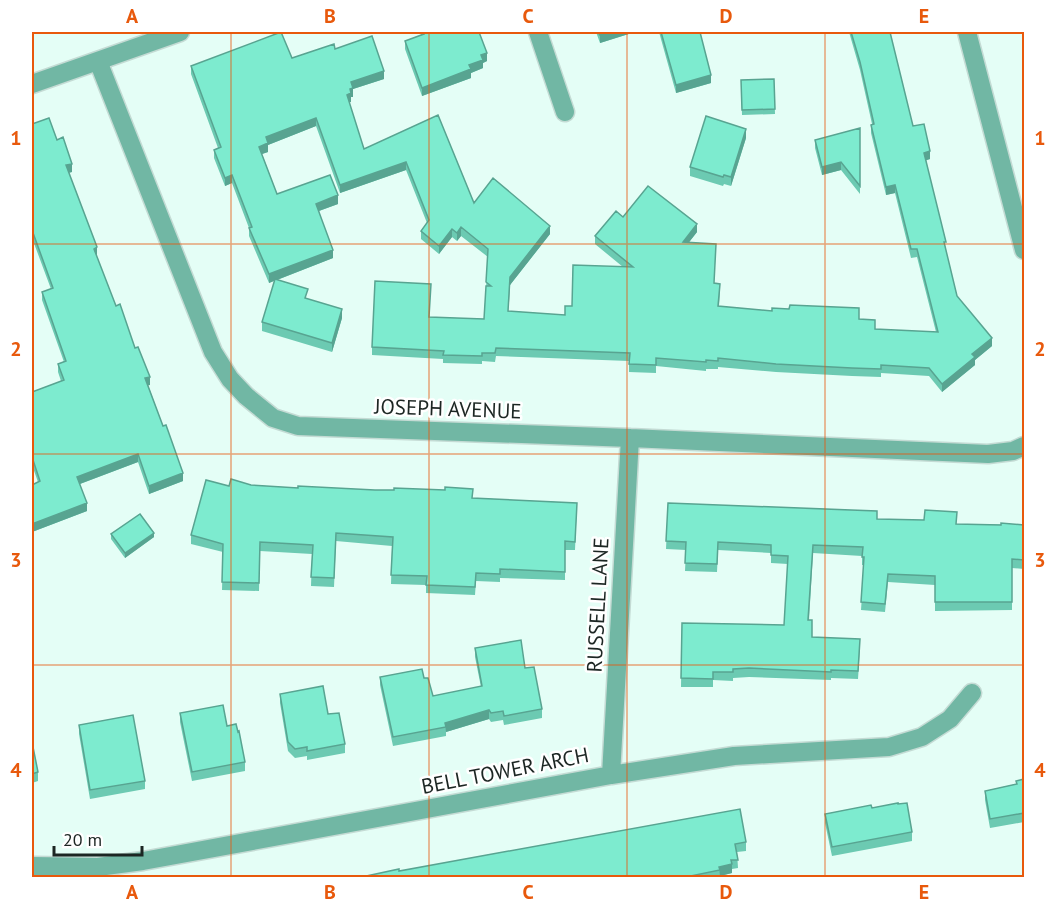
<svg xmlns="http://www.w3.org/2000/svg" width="1056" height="909" viewBox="0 0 1056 909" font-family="'PT Sans',sans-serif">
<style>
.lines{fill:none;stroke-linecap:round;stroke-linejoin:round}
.street-casing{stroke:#c4dbd4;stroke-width:21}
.street{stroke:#71b7a4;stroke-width:18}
.wall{fill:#6ccab2}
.shaded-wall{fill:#58a491}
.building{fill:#7debcf;stroke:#58a491;stroke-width:1.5}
.grid{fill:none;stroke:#e8590c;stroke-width:1.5;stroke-opacity:0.55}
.labels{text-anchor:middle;stroke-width:5;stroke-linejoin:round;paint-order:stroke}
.street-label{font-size:21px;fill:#1c2623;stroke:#fff}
.neatline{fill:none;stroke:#e8590c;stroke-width:2}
.grid-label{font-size:20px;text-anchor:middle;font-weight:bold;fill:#e8590c}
</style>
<rect width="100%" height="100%" fill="#e4fef6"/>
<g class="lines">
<g class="street-casing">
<path id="street" d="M538,32L565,112
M967,32L1024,250
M98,61L213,352L230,379L246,396L273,418L298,426L630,438L988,454L1013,451L1024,446
M32,84L180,32
M611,775L630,438
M32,866L98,867L143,861L611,775L734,756L889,747L922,737L950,719L972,693"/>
</g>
<use href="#street" class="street"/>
</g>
<path class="wall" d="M420,32H479L487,61L483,63V68L471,73V78L422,96L405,49V41L421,35Z
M596,32H635L600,43Z
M659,32H700L711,83L676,93Z
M849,32H890L913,126L930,159L926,160L946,250L957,296L992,346L975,360V365L942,392L929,376L881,373V377L852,376L776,372L718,367V369H706V371L656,366V373L629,372V361L496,356L495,362L482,361V364L443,363V359L372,355V347L430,317L484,319L488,257L461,236L457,241L452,237L439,254L421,239V231L427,223L406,170L340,193L316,126L268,145V152L262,154L277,194L338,204L319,211L333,258L277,280L307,299L342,318L332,352L262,331V322L275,280L269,283L249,236V228L232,183L225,186L214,158V150L218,148L191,74V66L292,58L335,49L384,79L353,89V97H351V102H349L364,149L438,115L474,203L550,234L510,285L508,311L565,315L572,306L623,267L595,244V236L623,217L697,232L689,242L720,292L719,306L859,319L875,329L936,332L917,257L911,258L895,193L886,195L871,133V125L872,124L860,70Z
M774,79L775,114L742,115L741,80Z
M32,124L57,140L72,172L69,173L97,255L96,256L116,306L135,348L150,385H148L183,481L149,494L138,462L80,484L87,511L32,532V485L38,482L32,465V392L61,381L58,372V364L64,362L42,300V292L51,289L32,238Z
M860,128V194L841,170L822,175L815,148V140Z
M746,138L731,186L724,184L723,186L690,176V167Z
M251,485L473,498L577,503L575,550H565V580L500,578V582L476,581L475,595L426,593V585L391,584L392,546L336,541L334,587L311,586L312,554L260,551L259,591L222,590L223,552L191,544V535L229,486Z
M668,503L877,519L957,524L1024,525V569L1012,568V610L935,611V585L888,582L885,612L861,610L864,565H862V556L813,553L809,620L812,637L860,648L858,679L831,678V680L749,677L733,678V681L713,680V687H681L682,623L784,625L788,564L771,563V553L718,550L717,572L685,571L686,550L666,549Z
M111,534L154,537L125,558L111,539Z
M475,648L525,668L542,709V718L504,725L503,720L491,722L489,719L446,732V736L393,746L380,685V677L424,678L433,696L481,687L475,657Z
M280,694L328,714L345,744V753L307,760V756L295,758L288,751L280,703Z
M180,713L227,726L245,762V771L192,781L180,722Z
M79,725L145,781V789L90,799L79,734Z
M32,742L38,772V781L32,783Z
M1024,779V822L990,828L985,800V791L1016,784Z
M898,804L912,832V841L832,856L825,823V814Z
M746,842V851L737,852L738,868L732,869V873L720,876V878H357L399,871Z"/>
<path class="shaded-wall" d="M610,32H635L600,43V35Z
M487,53V61L483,63V68L471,73V78L422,96V88L469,65L481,55Z
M384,71V79L353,89V97H351V102L347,103V95L351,82Z
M711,75V83L676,93V85Z
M316,118V126L268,145V152L259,155V147L266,137Z
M746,129V138L731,186V177Z
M930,151V159L924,161V153Z
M406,162V170L340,193V185Z
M841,162V170L822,175V167Z
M72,164V172L66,173V165Z
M232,175V183L225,186V178Z
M895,185V193L886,195V187Z
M338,195V204L316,212V204Z
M697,224V232L683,250V242Z
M550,226V234L510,285L508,320L510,277Z
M461,227V236L457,241V233Z
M452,229V237L439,254V246Z
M97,247V255L94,257V249Z
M333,250V258L269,283V274Z
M342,309V318L332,352V343Z
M992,338V346L975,360V365L942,392V384L972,354Z
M150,377V385L145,386V378Z
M138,454V462L77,485V477Z
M183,473V481L149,494V486Z
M87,503V511L32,532V524Z
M154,533V537L125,558V553Z
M489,710V719L446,732L445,723Z
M732,864V873L720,876L719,867Z"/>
<path class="building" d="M281,32L292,58L334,44L335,49L372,36L384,71L351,82L353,88L350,89L351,93L347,95L364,149L438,115L474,203L493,178L550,226L510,277L508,311L565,315V306H572L573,265L633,267L595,236L616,211L623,217L648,186L697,224L683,242L716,244L714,283L720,284L718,306L772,311V308L789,309L790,305L859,308V319L875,320V329L938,332L917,249H911L895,185L886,187L871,125L874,124L860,62L851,32H890L913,126L924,124L930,151L924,153L946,242H944L957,296L992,338L972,354L975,357L942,384L929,368L881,365V369L852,368L776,364L718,358V361L706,360V362L656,358V365L629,364L630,353L496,348L495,353H482V356L443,355L444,351L372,347L375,281L431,284L429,317L484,319L486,286H491L486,282L488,249L461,227L457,233L452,229L439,246L421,231L429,220L406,162L340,185L316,118L266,137L268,143L259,147L277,194L330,175L338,195L316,204L333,250L269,274L249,228L252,227L232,175L225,178L214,150L221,147L191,66Z
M423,32H479L487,53L481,55L483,60L469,65L471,69L422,88L405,41L424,34Z
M598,32H610L600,35Z
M661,32H700L711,75L676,85Z
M774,79L775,109L742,110L741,80Z
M706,116L746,129L731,177L724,175L723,177L690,167Z
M49,118L57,140L63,137L72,164L66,165L97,247L94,249L116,306L120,304L135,348L138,347L150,377L145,378L163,426L166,425L183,473L149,486L138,454L77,477L87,503L32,524V485L40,481L32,457V392L64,380L58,364L66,361L42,292L53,288L32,230V124Z
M860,128V186L841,162L822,167L815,140Z
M275,279L308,289L305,298L342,309L332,343L262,322Z
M231,479L251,485L298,488V486L375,490H394V488L445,490V487L473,489L472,498L577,503L575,542L565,541V572L500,569V574L476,573L475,587L426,585L427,576L391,575L393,537L336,533L334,578L311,577L313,545L260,542L259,583L222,582L223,544L191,535L206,480L229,486Z
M668,503L877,511V519L924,520L925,510L957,512L956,524L1001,525V523L1024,525V560L1012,559V602H935V576L888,574L885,604L861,602L864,557H862L863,547L813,545L808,620H812V637L860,639L858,671L831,670V672L749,668L733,669V672H713V679L681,678L682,623L784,625L788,556L771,555V545L718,542L717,564L685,563L686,542L666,541Z
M140,514L154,533L125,553L111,534Z
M521,640L525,668L534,667L542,709L504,716L503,711L491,713L489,710L445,723L446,727L393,737L380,677L422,669L424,678H428L433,696L482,686L475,648Z
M323,686L328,714L339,713L345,744L307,751V747L295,749L288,742L280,694Z
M223,705L227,726L236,724L238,732L239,731L245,762L192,772L180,713Z
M133,715L145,781L90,790L79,725Z
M32,742L38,772L32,774Z
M1024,779V813L990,819L985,791L1017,784L1016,781Z
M898,803V804L907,803L912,832L832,847L825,814L871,805L872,808Z
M740,809L746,842L735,844L738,860H731L732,864L719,867L720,870L681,878H357L399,869V871Z"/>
<path class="grid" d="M231,32V878M429,32V878M627,32V878M825,32V878M32,244H1024M32,454H1024M32,665H1024"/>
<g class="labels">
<g class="street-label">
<text transform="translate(448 409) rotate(2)" y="7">JOSEPH AVENUE</text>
<text transform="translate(598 605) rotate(-87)" y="7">RUSSELL LANE</text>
<text transform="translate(505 771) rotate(-11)" y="7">BELL TOWER ARCH</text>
</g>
</g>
<rect width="1056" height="909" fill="none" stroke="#ffffff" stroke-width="66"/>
<path d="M54 846v9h88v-9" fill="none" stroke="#1c2623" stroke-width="3"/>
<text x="63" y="846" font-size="18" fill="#1c2623" stroke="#ffffff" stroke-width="4.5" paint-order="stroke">20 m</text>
<rect x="33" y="33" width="990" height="843" class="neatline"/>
<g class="grid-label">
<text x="132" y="23">A</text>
<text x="330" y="23">B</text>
<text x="528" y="23">C</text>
<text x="726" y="23">D</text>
<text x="924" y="23">E</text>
<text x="16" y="145">1</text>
<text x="1040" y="145">1</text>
<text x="16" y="356">2</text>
<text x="1040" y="356">2</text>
<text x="16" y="567">3</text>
<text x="1040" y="567">3</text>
<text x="16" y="777">4</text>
<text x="1040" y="777">4</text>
<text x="132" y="899">A</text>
<text x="330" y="899">B</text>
<text x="528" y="899">C</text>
<text x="726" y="899">D</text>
<text x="924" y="899">E</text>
</g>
</svg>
